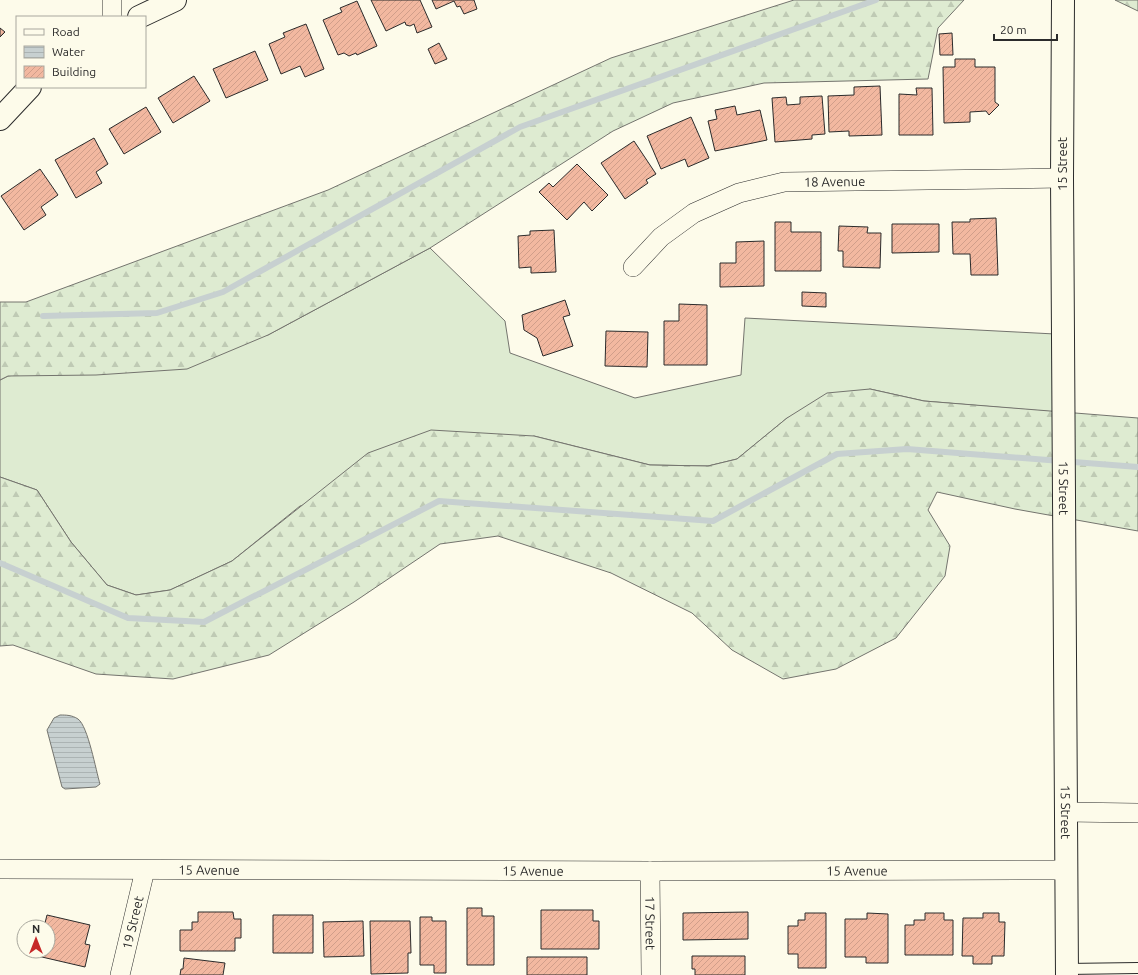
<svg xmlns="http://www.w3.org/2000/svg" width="1138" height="975" viewBox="0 0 1138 975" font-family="Ubuntu,sans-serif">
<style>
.grass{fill:#deebd1;stroke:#74746e}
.forest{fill:url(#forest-firs);stroke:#74746e}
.water{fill:url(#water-rules);stroke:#74746e}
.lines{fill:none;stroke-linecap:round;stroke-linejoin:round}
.stream{stroke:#c7d0d0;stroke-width:6}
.building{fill:url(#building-hatch);stroke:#2b2b2b}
.service-casing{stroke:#2b2b2b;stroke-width:12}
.minor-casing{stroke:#2b2b2b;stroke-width:20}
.tertiary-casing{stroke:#2b2b2b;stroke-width:24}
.service{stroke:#fdfbea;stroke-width:10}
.minor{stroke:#fdfbea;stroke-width:19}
.tertiary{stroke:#fdfbea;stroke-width:22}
.labels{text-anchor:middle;stroke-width:3;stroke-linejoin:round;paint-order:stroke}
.street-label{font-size:13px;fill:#2b2b2b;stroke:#fdfbea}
</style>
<defs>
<pattern id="forest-firs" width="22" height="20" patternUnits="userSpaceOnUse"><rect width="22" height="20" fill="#deebd1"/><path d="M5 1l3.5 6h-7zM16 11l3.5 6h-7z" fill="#bfcab4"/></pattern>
<pattern id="water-rules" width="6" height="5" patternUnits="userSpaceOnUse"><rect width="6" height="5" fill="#c7d0d0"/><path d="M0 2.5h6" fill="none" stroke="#abb3b3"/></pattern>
<pattern id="building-hatch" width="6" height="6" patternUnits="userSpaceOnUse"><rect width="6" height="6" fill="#f2b8a0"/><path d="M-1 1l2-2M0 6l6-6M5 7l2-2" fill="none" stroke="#d09e8a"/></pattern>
</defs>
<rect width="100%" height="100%" fill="#fdfbea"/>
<path class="grass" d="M430,248L505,321L510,353L635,398L741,375L745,318L1055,334V412L924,401L870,389L787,418L737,459L708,466L650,465L534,436L300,506L232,561L170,590L136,595L107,585L71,542L37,490L0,477V380L8,376L268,335Z"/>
<path class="forest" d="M794,0H964L938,28L928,79L764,83L673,103L613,131L430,248L268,335L187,369L96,375L8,376L0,380V302H26L328,190L611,58Z
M1115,0H1138V11Z
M870,389L924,401L1138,418V531L1015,509L937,492L928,510L950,546L945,576L896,638L836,669L783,679L732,650L692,613L611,573L498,536L440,544L354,602L269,655L173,679L96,674L13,645L0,646V477L37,490L71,542L107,585L136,595L170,590L232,561L368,453L431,430L534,436L650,465L708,466L737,459L787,418L827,393Z"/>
<path class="water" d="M60,715C66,715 72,715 78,719C88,726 96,771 100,784L96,787L65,789L62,787L47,730L54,718Z"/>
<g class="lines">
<path class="stream" d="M43,316L157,313L223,292L520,127L876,0
M0,563L128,618L204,622L439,501L713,521L837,454L907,449L1138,467"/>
</g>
<path class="building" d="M371,0H420L432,27L417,33L414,24L410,26L406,25L405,22L386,31Z
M432,0H474L477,9L464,14L460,6L457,7L454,1L436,9Z
M357,1L377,46L357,55L356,53L349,56L344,53L338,55L323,20L342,12L340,8Z
M306,24L324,69L305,77L300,66L281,74L269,44L285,37L283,33Z
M0,28L5,32L0,37Z
M952,33L953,55H940L939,34Z
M439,43L447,59L435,64L428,49Z
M255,51L268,80L226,98L213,69Z
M955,59H975V67H995V102L999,105L989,115L986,111L970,112V122L944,123L943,67H955Z
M194,76L210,101L173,123L158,98Z
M880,86L882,135L849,136V131L829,132L828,96L854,95V87Z
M916,88H932L933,135H899V94L917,95Z
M822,96L825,134L812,135V139L775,142L772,98L786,97L787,105L800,104V97Z
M735,106L737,115L760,110L767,140L715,151L708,121L717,119L715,110Z
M146,107L161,132L124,154L109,129Z
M691,117L709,158L688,167L685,159L661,169L647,136Z
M94,138L108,164L96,172L102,183L76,198L55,160Z
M634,141L656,174L646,180L648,183L625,199L601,163Z
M577,164L608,195L592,211L584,202L567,220L539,192L549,183L553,187Z
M40,169L58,195L41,207L46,215L24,230L1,196Z
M996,218L998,275H971L970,254H953L952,222H970V219Z
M775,222H791V232H821V271H775Z
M892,224H939V252L892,253Z
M839,226L868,227L867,233H881L880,268L843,267V251H838Z
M554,230L556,272L531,273V267L519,268L518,236L530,235V231Z
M764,241V286L720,287V263H736V242Z
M802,292L826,293V307L802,306Z
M565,300L570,315L563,317L573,346L543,356L537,338L524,330L522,315Z
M679,304L707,305V365H664V321H679Z
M606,331L648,332L647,367L605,366Z
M467,908H482V916H494V965H467Z
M541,910H593V921H599V949H541Z
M198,912H233L234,919H241V938H235V951H180V930H192V922H198Z
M748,912V939L683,940V913Z
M805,913H826V968H798V954H788V926H798V920H805Z
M867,913L888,914V963H866V957H845V919H867Z
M925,913H944V920H953V955H905V925H914V920H925Z
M983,913H999V922H1005L1004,956H992V964H973V956H962L963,918H983Z
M47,915L90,925L85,944L90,945L85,967L29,954L30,951H48V927H44Z
M273,915H313V953H273Z
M420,917H432V921H446V973H434V965H420Z
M363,921L364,956L324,957L323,922Z
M370,921H410L411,953H408V973L371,974Z
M692,956H745V975H695V969H692Z
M527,957H587V975H527Z
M184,958L225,963L223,975H180L181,969H183Z"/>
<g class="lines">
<g class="service-casing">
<path id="service" d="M1066,969L1138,968"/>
</g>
<g class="minor-casing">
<g id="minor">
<path d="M112,0V17"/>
<path id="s1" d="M633,267L661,237L694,213L739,193L784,182L1062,178"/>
<path d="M1065,812L1138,813"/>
<path id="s2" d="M0,869L650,871L1065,870"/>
<path id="s3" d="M650,871L651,975"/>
<path id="s4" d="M120,975L145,870"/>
</g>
</g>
<g class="tertiary-casing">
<g id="tertiary">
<path id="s5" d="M1063,0L1062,178L1067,975"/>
<path d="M139,17L175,0"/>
<path d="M0,119L30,87"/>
</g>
</g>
<use href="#service" class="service"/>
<use href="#minor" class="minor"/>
<use href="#tertiary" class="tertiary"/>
</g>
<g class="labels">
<g class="street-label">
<text transform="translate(1062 164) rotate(-90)" y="5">15 Street</text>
<text dy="5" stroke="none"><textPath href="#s1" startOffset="228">18 Avenue</textPath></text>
<text dy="5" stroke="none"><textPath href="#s5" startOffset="488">15 Street</textPath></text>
<text dy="5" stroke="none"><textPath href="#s5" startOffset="812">15 Street</textPath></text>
<text dy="5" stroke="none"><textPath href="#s2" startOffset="209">15 Avenue</textPath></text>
<text dy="5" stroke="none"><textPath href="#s2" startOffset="533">15 Avenue</textPath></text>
<text dy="5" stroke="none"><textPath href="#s2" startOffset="857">15 Avenue</textPath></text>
<text dy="5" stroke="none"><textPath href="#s4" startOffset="54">19 Street</textPath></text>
<text dy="5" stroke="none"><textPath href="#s3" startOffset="52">17 Street</textPath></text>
</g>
</g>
<rect x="16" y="16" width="130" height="72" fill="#fdfbea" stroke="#a9a89e"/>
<rect x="24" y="29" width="20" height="6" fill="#fdfbea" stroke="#a9a89e"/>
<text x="52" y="36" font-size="12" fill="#2b2b2b">Road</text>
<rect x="24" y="46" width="20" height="12" fill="url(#water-rules)" stroke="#a9a89e"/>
<text x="52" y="56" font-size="12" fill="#2b2b2b">Water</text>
<rect x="24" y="66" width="20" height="12" fill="url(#building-hatch)" stroke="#a9a89e"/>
<text x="52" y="76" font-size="12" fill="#2b2b2b">Building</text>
<g transform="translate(36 939)"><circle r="19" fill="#fdfbea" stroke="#a9a89e"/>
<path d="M0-3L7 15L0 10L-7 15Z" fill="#c62828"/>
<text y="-6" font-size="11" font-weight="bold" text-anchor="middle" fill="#2b2b2b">N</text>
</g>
<path d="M994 34v6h63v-6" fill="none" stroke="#2b2b2b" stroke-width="2"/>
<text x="1000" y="34" font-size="12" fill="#2b2b2b" stroke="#fdfbea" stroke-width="3" paint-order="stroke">20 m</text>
</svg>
